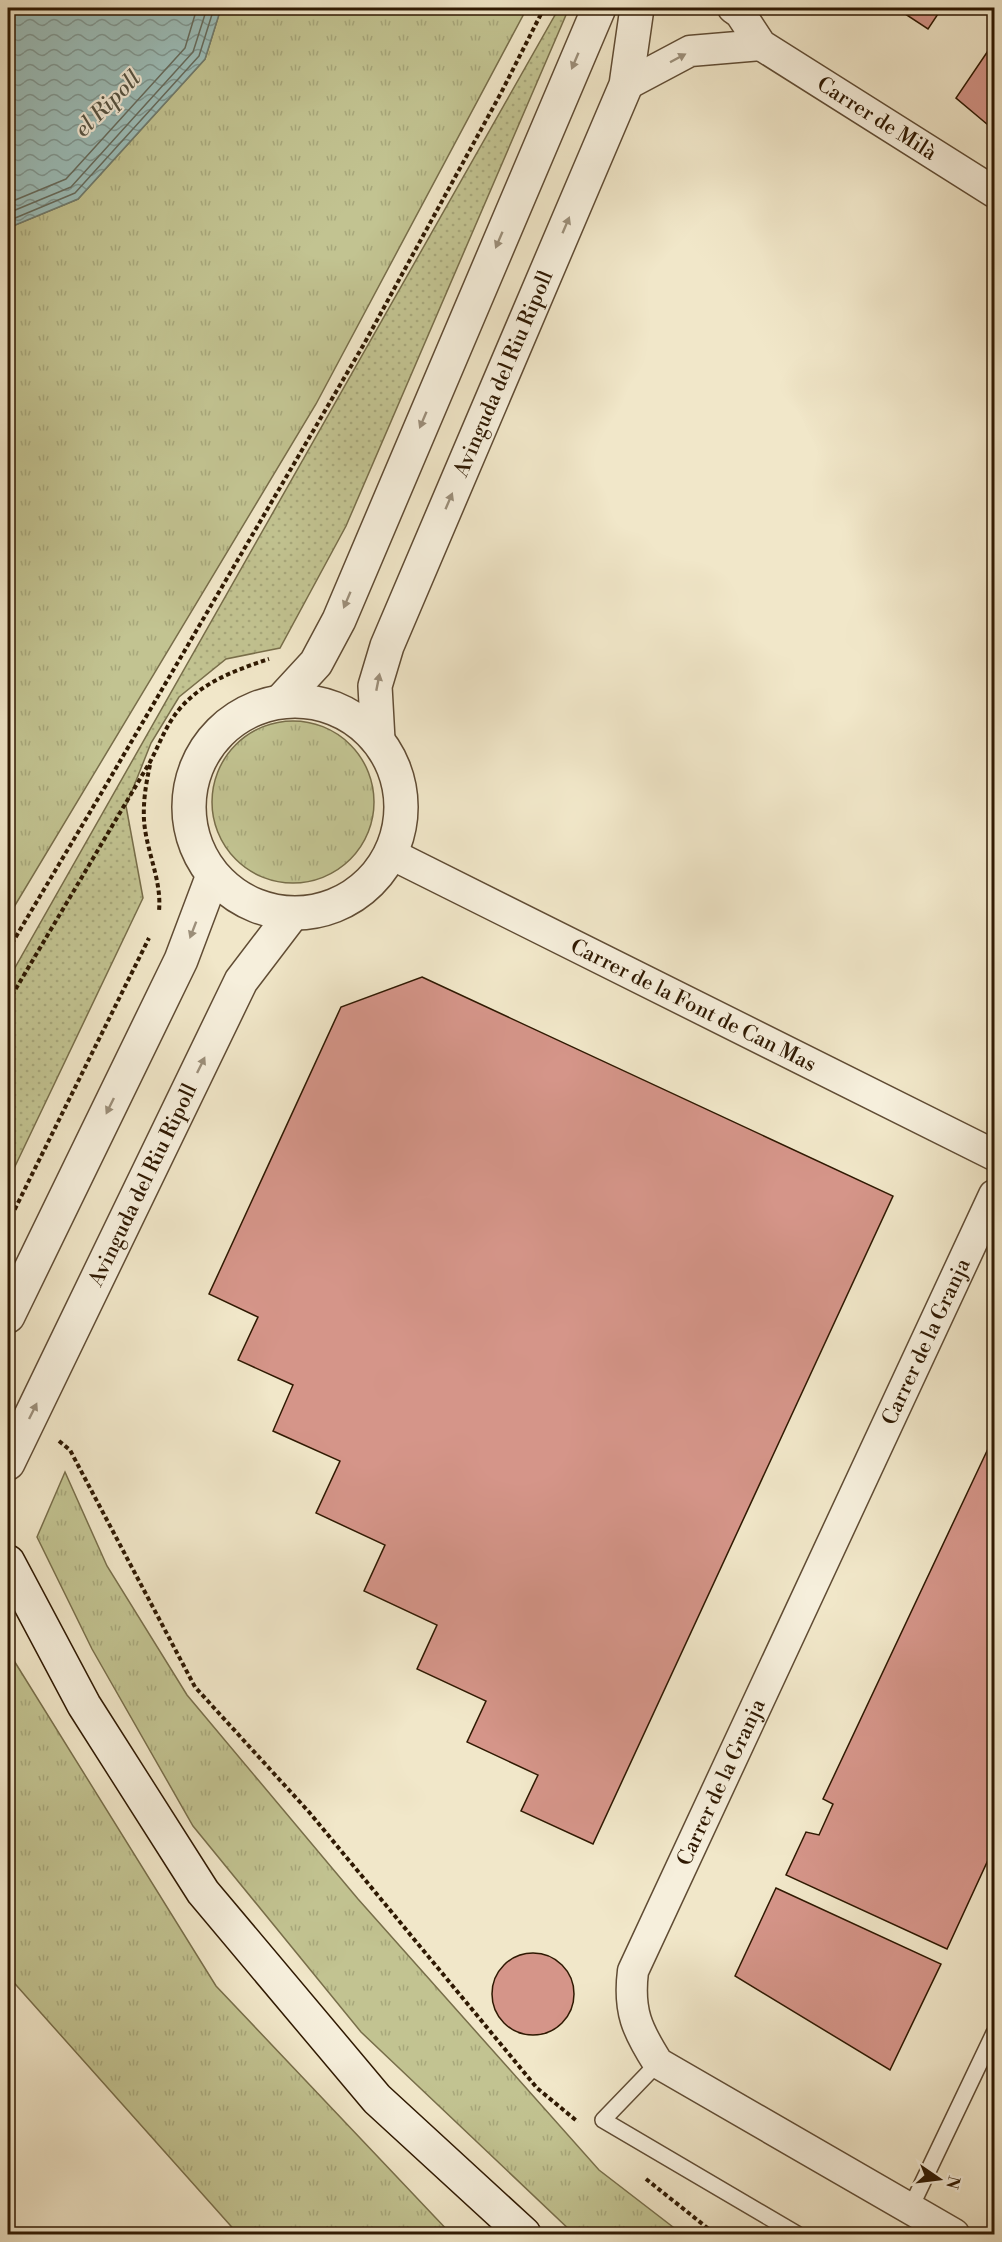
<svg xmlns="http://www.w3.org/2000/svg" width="1002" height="2242" viewBox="0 0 1002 2242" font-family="'Libre Bodoni',serif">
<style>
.grass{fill:url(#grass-tufts);stroke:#786e4a;stroke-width:1.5}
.park{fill:url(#park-dots);stroke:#786e4a;stroke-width:1.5}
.water{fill:url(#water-waves);stroke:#707d71;stroke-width:1.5}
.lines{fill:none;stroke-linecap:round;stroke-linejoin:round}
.shore{stroke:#666c5e;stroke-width:1.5}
.building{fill:#d59589;stroke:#2f1902;stroke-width:1.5}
.service-casing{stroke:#604c34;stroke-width:18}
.minor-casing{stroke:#604c34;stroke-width:33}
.tertiary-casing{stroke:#604c34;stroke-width:36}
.secondary-casing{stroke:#2f1902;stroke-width:36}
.path{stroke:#2f1902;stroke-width:4;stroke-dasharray:4.5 3;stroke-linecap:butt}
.service{stroke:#f6efdc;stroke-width:15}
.minor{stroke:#f6efdc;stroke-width:30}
.tertiary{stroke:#f6efdc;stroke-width:33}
.secondary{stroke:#f6efdc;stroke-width:33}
.oneway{fill:#9c8f7a}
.labels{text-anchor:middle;stroke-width:4.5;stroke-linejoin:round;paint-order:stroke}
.street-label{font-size:21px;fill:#2f1902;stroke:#f6efdc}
.water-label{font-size:22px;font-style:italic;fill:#555343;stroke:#f6efdc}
</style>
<defs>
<pattern id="grass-tufts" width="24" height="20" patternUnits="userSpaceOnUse" patternTransform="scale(1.5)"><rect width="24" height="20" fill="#c2c391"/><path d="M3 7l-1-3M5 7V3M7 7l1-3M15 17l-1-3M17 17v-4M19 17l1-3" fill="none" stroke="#a7a77b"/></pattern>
<pattern id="park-dots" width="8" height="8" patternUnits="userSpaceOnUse" patternTransform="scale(1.5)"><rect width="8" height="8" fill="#c2c391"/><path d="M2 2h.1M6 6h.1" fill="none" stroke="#a7a77b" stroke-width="1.8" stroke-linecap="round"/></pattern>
<pattern id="water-waves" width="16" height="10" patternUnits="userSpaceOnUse" patternTransform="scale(1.5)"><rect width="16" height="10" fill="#9cbfbb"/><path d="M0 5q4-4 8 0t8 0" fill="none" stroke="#809a96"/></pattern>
</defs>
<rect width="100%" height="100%" fill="#f1e7c9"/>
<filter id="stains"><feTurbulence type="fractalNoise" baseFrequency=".00333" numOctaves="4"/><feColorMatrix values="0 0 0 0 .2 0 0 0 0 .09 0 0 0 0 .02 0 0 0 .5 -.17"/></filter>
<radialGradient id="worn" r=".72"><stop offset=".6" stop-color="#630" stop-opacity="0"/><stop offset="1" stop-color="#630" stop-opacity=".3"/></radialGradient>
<path class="grass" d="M221,8H527L316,404L8,917V228L78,199L205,59Z
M212 802a81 81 0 1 1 162 0a81 81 0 1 1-162 0Z
M65,1472L107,1566L187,1695L358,1899L599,2170L682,2234H574L361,2032L193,1826L92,1649L37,1537Z
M8,1651L216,1986L451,2234H238L8,1976Z"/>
<path class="park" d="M559,8H569L346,526L280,648L226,659L179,697L151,743L126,806L143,898L8,1181V980Z"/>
<path class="water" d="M8,8H221L205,59L78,199L8,228Z"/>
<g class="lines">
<path class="shore" d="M8,203L66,179L185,48L197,8
M8,213L71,187L193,52L207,8
M8,221L75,193L199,56L214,8"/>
</g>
<path class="building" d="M896,8H942L928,29Z
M994,42V130L956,98Z
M422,977L893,1196L593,1844L521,1811L538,1775L467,1742L486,1701L417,1669L437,1625L364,1591L385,1545L316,1513L340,1461L273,1431L293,1385L238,1360L258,1317L209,1294L341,1007Z
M994,1436V1847L947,1949L786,1875L806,1832L819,1835L833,1804L823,1799Z
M776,1888L941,1964L890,2070L735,1976Z
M492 1994a41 41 0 1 1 82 0a41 41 0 1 1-82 0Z"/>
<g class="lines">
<g class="service-casing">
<path id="service" d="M658,2063L603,2120L797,2234
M910,2209L994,2033"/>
</g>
<g class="minor-casing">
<g id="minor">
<path id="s1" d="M733,8L740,13L761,45L994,192"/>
<path d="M626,85L690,51L761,45"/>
<path id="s2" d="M391,854L994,1155"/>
<path id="s3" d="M954,2234L658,2063C637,2030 628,2011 633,1971L994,1195"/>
</g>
</g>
<g class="tertiary-casing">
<g id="tertiary">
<path d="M281,701L316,663L339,620L599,8"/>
<circle cx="295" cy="807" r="106"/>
<path id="s4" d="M378,740L375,686L387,646L626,85L637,8"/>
<path d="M8,1316L181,960L213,875"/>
<path id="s5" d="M8,1463L241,981L292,914"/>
</g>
</g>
<g class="secondary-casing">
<path id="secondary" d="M8,1562L84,1705L203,1892L377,2099L524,2234"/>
</g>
<path class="path" d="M150,765C146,783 143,802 144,820C146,851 162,880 159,911
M8,950L102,792L364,344L501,93L544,8
M8,1002L150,762C157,749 162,736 169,724C191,686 230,672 269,659
M8,1223L149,938
M59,1441L70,1450L195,1687L309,1812L537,2088L578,2122
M646,2179L715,2234"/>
<use href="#service" class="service"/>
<use href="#minor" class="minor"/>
<use href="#tertiary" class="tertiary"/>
<use href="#secondary" class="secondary"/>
</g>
<defs><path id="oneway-solid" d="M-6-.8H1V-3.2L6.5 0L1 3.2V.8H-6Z" transform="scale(1.5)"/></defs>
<g class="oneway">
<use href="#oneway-solid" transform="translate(678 58) rotate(-28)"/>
<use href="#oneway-solid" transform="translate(575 61) rotate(113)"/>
<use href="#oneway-solid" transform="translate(566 225) rotate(-67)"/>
<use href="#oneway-solid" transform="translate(499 240) rotate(113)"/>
<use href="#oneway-solid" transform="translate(423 420) rotate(113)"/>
<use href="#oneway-solid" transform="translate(449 501) rotate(-67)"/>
<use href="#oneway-solid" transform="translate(347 600) rotate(113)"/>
<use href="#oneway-solid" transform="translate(378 682) rotate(-79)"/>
<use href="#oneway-solid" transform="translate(193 930) rotate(111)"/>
<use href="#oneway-solid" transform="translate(201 1065) rotate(-64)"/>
<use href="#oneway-solid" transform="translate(110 1106) rotate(116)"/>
<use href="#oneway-solid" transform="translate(33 1411) rotate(-64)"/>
</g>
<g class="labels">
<g class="street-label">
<text dy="7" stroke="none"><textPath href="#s1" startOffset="184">Carrer de Milà</textPath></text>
<text dy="7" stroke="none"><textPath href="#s4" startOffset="392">Avinguda del Riu Ripoll</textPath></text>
<text dy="7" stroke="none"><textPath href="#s2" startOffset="338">Carrer de la Font de Can Mas</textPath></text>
<text dy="7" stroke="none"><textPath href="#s5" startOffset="309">Avinguda del Riu Ripoll</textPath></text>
<text dy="7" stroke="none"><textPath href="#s3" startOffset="1134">Carrer de la Granja</textPath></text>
<text dy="7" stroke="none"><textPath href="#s3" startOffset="648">Carrer de la Granja</textPath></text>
</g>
<g class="water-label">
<text transform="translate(107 103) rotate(-45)" y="8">el Ripoll</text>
</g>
</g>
<rect width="1002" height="2242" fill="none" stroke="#f1e7c9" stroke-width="30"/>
<rect x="9" y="9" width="984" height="2224" fill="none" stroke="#2f1902" stroke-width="3"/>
<rect x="15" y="15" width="972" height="2212" fill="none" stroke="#2f1902" stroke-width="1.5"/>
<g transform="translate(939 2179) rotate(104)" stroke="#f6efdc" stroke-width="4.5" paint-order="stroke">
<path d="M0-4.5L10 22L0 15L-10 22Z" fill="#2f1902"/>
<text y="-9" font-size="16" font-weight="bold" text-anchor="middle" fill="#2f1902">N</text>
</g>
<rect width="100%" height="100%" filter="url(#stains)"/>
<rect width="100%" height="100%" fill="url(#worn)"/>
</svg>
